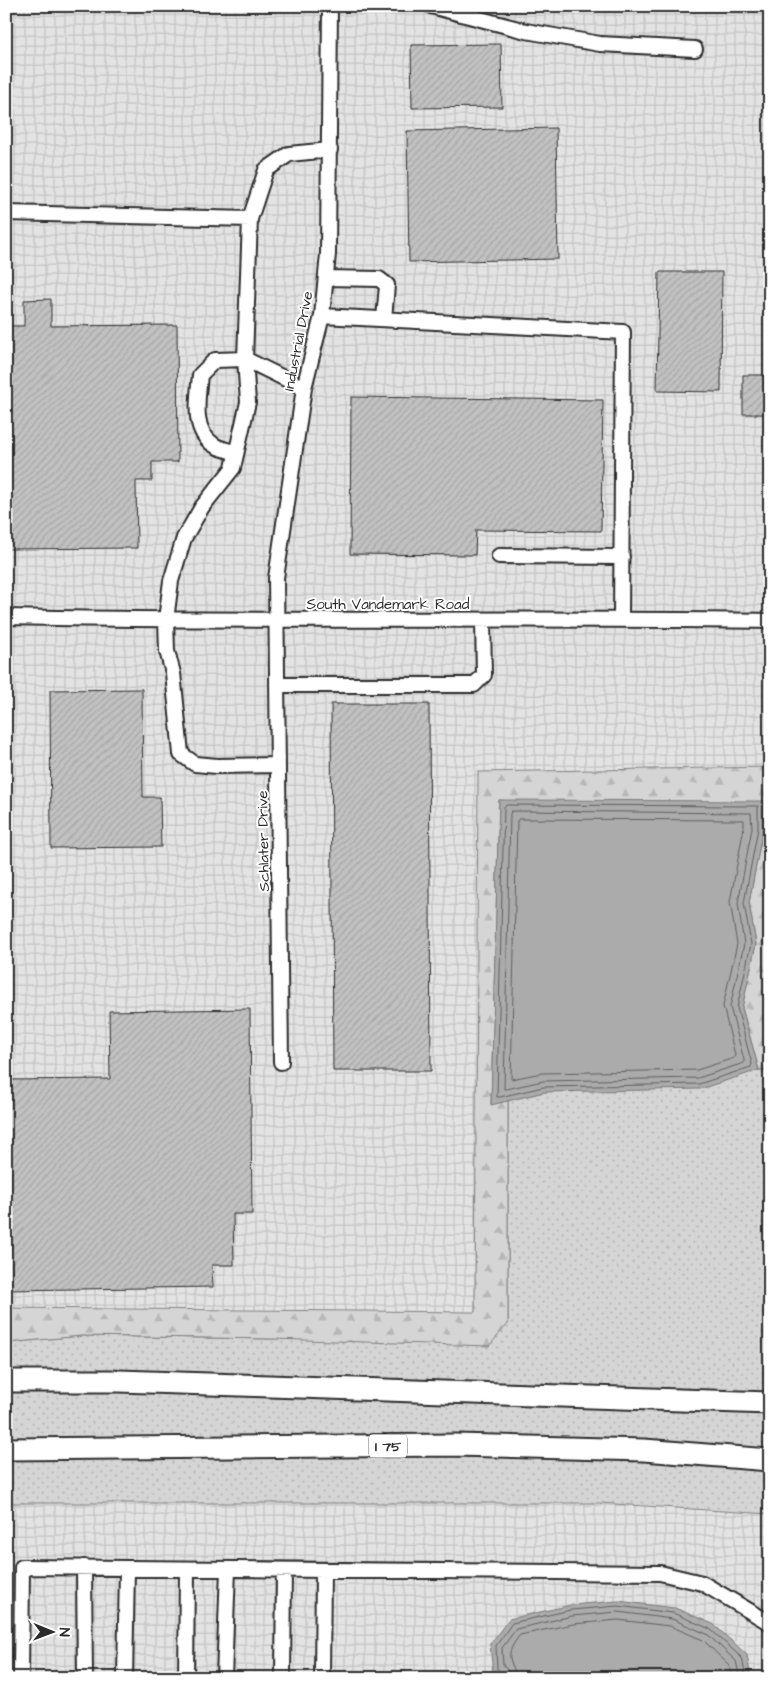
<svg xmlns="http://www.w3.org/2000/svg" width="776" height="1684" viewBox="0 0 776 1684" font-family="'Architects Daughter',sans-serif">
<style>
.industrial{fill:url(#industrial-grid)}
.grass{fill:url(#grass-dots);stroke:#808080}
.forest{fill:url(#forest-firs);stroke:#808080}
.water{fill:#ababab;stroke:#787878}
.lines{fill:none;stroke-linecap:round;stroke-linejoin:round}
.shore{stroke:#5e5e5e;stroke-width:1}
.building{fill:url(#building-hatch);stroke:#2b2b2b}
.minor-casing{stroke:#2b2b2b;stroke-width:18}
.highway-casing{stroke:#2b2b2b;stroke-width:25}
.minor{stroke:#fff;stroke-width:14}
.highway{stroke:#fff;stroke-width:21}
.labels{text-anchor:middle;stroke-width:4;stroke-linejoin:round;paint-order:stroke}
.shield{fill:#fff;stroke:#6b6b6b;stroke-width:1}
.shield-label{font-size:14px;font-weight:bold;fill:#2b2b2b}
.street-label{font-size:15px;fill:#2b2b2b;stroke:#fff}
</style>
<defs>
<pattern id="industrial-grid" width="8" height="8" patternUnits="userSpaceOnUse" patternTransform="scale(1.25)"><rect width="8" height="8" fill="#e3e3e3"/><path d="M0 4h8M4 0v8" fill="none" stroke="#c3c3c3"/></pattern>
<pattern id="grass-dots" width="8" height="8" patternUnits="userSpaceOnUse" patternTransform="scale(1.25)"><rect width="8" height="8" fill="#d5d5d5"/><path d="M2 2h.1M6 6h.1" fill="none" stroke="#b7b7b7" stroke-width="1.8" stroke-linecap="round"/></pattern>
<pattern id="forest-firs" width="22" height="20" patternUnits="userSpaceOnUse" patternTransform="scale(1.25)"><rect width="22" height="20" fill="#d5d5d5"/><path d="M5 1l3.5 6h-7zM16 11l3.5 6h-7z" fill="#b7b7b7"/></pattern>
<pattern id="building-hatch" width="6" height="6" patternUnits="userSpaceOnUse" patternTransform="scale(1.25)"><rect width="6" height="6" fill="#c1c1c1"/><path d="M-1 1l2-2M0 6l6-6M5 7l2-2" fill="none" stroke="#a6a6a6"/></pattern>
</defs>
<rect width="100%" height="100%" fill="#f2f2f2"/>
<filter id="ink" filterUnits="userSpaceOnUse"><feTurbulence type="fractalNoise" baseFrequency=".02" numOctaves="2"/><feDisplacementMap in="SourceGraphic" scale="10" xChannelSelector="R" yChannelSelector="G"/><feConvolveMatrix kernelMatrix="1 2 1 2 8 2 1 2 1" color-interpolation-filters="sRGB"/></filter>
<g filter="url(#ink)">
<path class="industrial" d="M6,6H770V767L478,773L475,1312L6,1308Z
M6,1503H598L770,1514V1678H6Z"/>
<path class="grass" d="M759,1070H770V1514L598,1503H6V1343L81,1336L273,1339L508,1324V1100L544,1092Z"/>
<path class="forest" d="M770,767V1070H759L742,1008L756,944L749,903L763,828L499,800L491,1104L508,1100V1324L489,1346L273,1339L81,1336L6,1343V1308L475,1312L478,772Z"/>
<path class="water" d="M499,800L763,801V828L749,903L756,944L742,1008L759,1070L700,1089L544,1092L491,1105Z
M618,1601L675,1608L713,1624L747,1655L751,1678H616L599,1676L592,1678H501L493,1673L490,1644L509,1619L571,1605Z"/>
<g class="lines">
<path class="shore" d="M506,805L758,806V828L744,903L751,944L737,1008L752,1064L751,1067L699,1084L543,1087L500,1097H497L504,807Z
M512,811L751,813L752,828L738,903L744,944L730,1007L744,1060V1063L698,1078L543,1081L506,1089H504L510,814Z
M520,819L744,820V827L730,902L737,944L723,1006L735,1055L734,1058L697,1070L542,1073L511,1079L517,821Z
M502,1678V1673L497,1669L496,1646L512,1623L571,1610L618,1606L673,1613L710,1629L742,1658L746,1678
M509,1678L508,1671L503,1665L502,1648L516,1629L572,1616L618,1612L672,1619L707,1634L736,1661L740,1678
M516,1678C516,1671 513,1668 511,1662C507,1651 514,1643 520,1635L573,1624L618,1620L670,1626L703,1640L729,1665L732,1678"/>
</g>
<path class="building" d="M501,44L502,107L412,108L411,45Z
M556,128L558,259L409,262L407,131Z
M659,272H722L721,392L657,391Z
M51,299V326L177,325L178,462H152V481H136L137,548L6,549V326H24V300Z
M743,375H770V414H743Z
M351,397L603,400L601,531L476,530L475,555L350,554Z
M142,689L143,797H160L161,847L51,848L50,690Z
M331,704H429L431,1071H333Z
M250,1009L252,1214H233L234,1265H212L213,1287L6,1290V1080L110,1079L109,1011Z"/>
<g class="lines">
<g class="minor-casing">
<path id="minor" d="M431,6L526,31L600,44L695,49
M6,213L250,219
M326,278L379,279L387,285L384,319
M322,316L623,332L621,619
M236,453C229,450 220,449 214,445C191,430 198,398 200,375L215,360L245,359L304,388
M499,556L622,557
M6,617C261,623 515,617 770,621
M277,685H474L484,675L483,620
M278,765L217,766L195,764L181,754L173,673L167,651L166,620L171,581L184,538L202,507L233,468L248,402L245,359L250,219L266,170L289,154L330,150
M281,1062L276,578L304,388L322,316L328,254L330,6
M84,1567L85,1678
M21,1678L22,1567L660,1573L702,1583L770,1623
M125,1678L127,1568
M186,1678L187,1569
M224,1678L228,1569
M283,1678L284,1570
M322,1678L323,1570"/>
</g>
<g class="highway-casing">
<path id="highway" d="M6,1381H119L770,1403
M6,1449L455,1445L644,1450L770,1460"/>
</g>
<use href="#minor" class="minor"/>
<use href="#highway" class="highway"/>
</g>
</g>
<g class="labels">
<rect class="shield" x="369" y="1434.5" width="38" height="23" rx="4"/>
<g class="shield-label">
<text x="388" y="1451">I 75</text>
</g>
<g class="street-label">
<text transform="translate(298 341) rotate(-79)" y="5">Industrial Drive</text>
<text x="388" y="609">South Vandemark Road</text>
<text transform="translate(263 841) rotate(-91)" y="5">Schlater Drive</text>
</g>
</g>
<rect width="776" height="1684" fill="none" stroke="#fff" stroke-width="25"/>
<rect x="12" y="12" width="751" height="1659" fill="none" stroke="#2b2b2b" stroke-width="2" filter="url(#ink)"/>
<g transform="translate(52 1632) rotate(91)" stroke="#ffffff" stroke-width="4" paint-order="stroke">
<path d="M0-4L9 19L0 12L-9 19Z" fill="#2b2b2b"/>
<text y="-8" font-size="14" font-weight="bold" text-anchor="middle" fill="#2b2b2b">N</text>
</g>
</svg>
